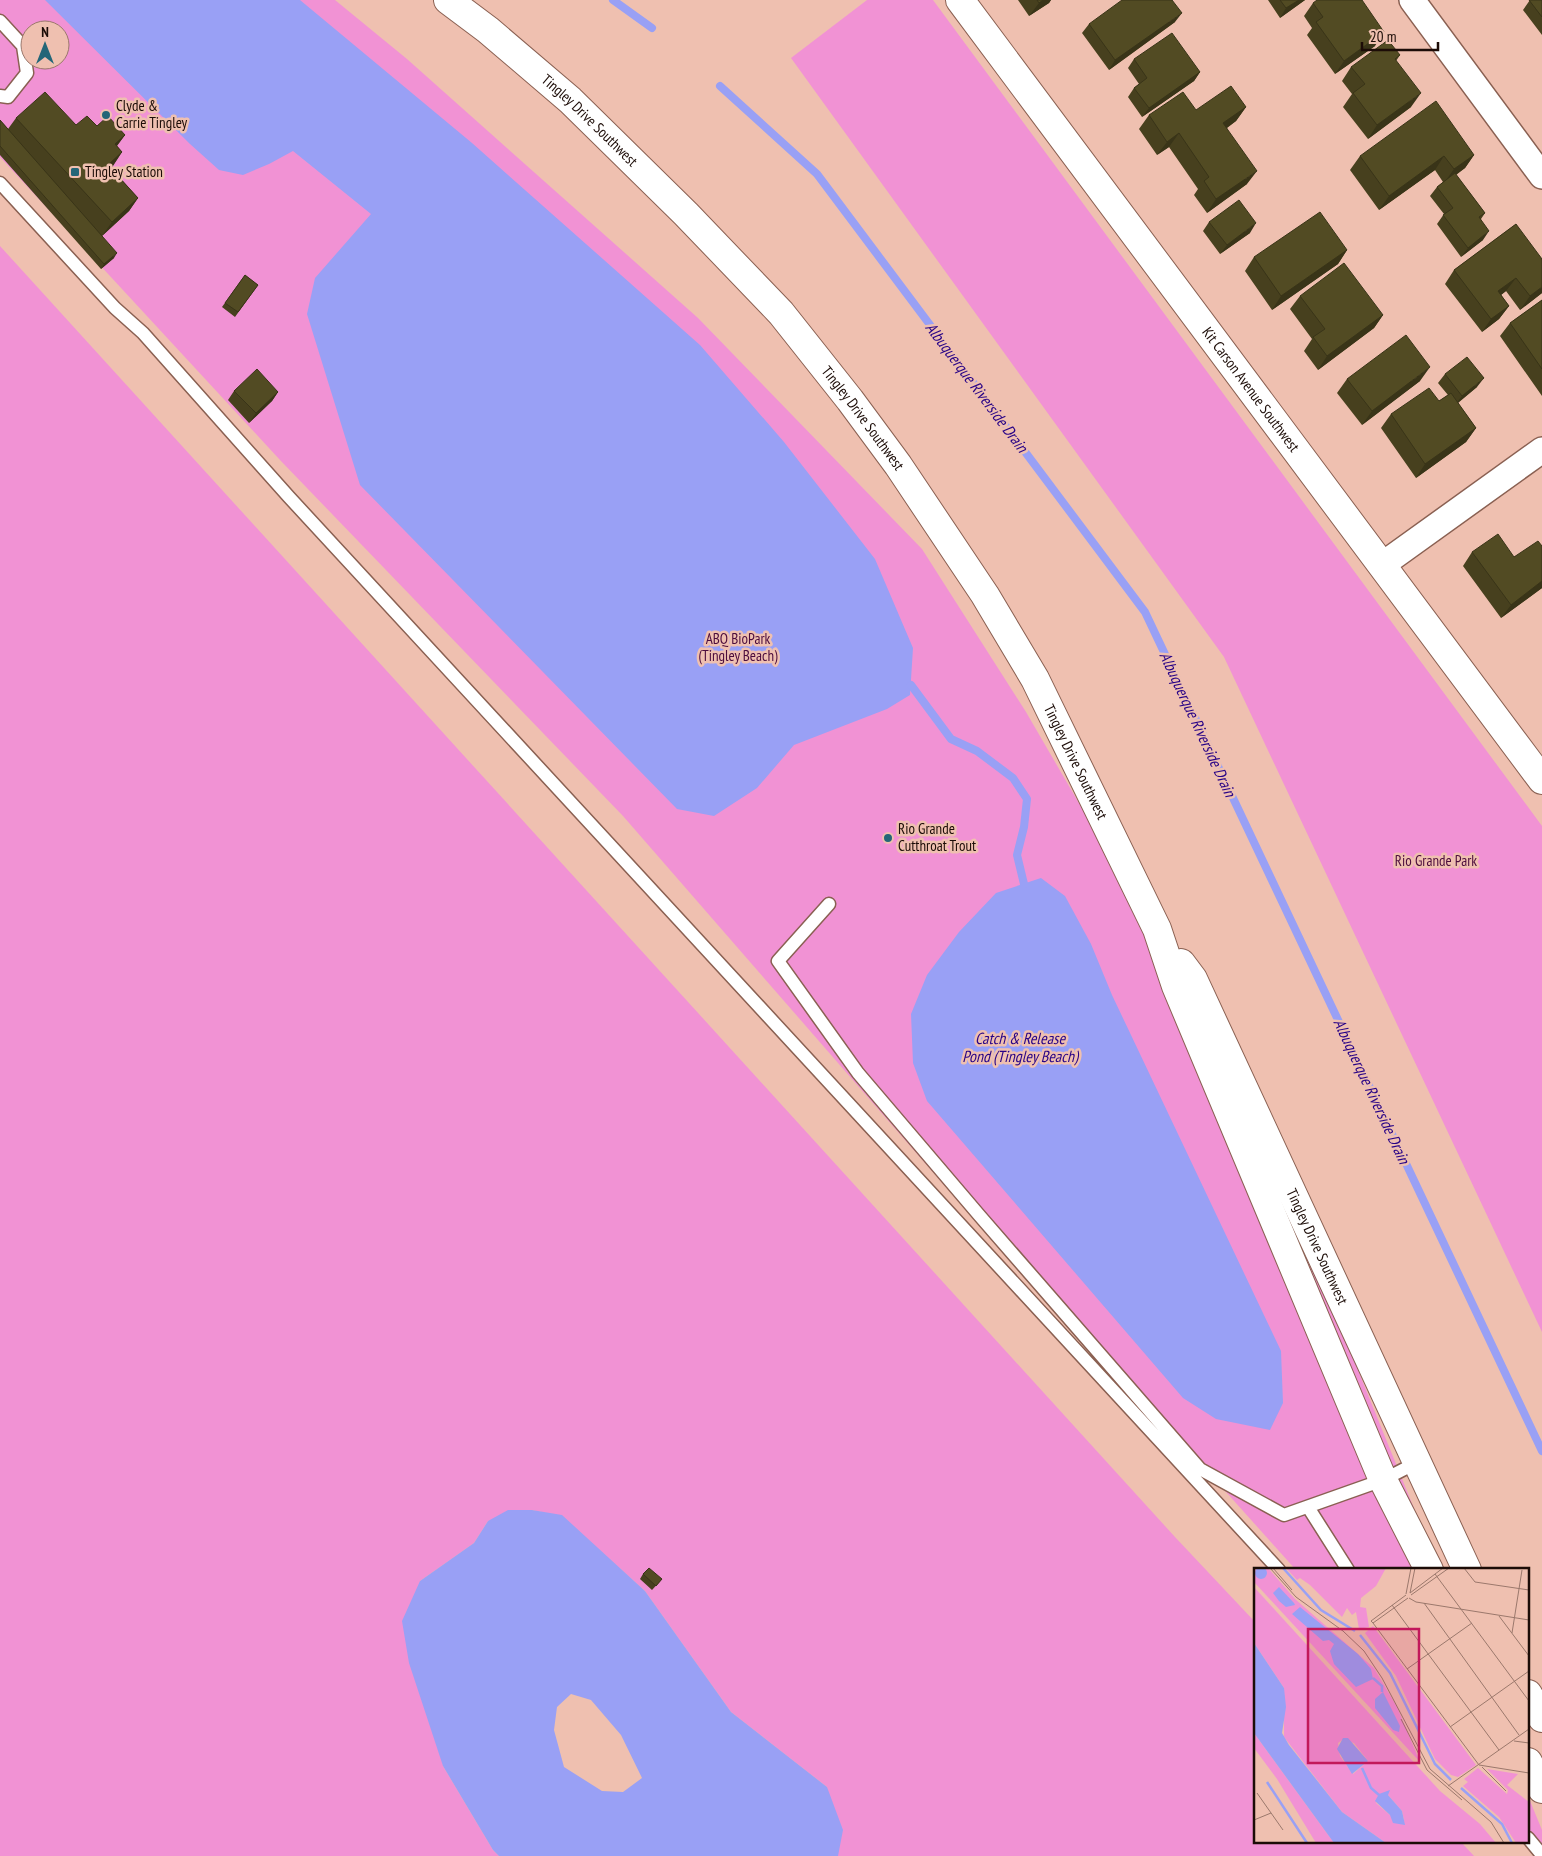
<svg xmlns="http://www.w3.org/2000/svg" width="1542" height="1856" viewBox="0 0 1542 1856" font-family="'PT Sans Narrow',sans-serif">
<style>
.green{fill:#f192d4;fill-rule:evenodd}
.water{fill:#99a0f5;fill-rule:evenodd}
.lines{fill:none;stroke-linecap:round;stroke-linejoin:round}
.stream{stroke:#99a0f5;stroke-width:8}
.lane-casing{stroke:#8a6052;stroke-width:15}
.street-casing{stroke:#8a6052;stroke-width:28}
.secondary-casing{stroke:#8a6052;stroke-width:30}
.lane{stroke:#fff;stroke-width:12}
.street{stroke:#fff;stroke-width:25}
.secondary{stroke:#fff;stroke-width:28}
.wall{fill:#47401e}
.shaded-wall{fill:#393418}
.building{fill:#524b23;stroke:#393418}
.poi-dot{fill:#236678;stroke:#efc0b0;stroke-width:2}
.labels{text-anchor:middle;stroke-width:5;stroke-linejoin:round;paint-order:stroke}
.poi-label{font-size:15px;fill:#1c0c07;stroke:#efc0b0;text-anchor:start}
.street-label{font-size:15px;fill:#1c0c07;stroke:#efc0b0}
.park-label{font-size:15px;fill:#4c0c3d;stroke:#efc0b0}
.water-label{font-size:16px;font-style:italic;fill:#280386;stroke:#efc0b0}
.inset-river{fill:none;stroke:#99a0f5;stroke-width:2.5}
.inset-road{fill:none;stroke:#9b786c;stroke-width:1}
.view{fill:#c2185b;fill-opacity:0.15;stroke:#c2185b;stroke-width:2.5}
.inset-edge{fill:none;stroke:#1c0c07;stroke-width:2.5}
</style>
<rect width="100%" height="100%" fill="#efc0b0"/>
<path class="green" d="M0,0H335L407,59L698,318L922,549L1026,712L1242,1084L1439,1570H1296L1044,1289L966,1210L623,816L280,460L0,157ZM30,30H60V60H30Z
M867,0H933L1542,826V1332L1224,657L791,58Z
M0,246L1175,1537L1256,1623V1842H1461L1474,1856H838L827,1787L731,1712L645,1591L562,1516L532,1510L488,1521L474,1543L420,1581L443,1766L493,1850L499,1856H0Z
M1528,1796L1542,1830V1844L1528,1829Z"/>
<path class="water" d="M45,0H300L472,143L700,345L784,442L875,559L913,648L910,695L887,709L794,745L757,788L714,816L677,809L360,485L307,314L315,278L371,214L293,151L269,164L243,175L219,170L190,144Z
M1041,878L1065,896L1091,944L1112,995L1281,1351L1283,1403L1270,1430L1216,1419L1183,1398L927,1101L913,1063L911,1014L927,975L959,932L996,893Z
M508,1510H532L562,1515L645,1591L731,1712L827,1787L843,1830L838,1856H499L493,1850L443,1766L409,1663L402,1621L420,1581L474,1543L488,1521ZM571,1694L591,1700L621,1735L642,1778L623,1792L602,1791L564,1767L554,1730L557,1707Z"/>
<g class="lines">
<path class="stream" d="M613,0L652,28
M720,86L817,174L1145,612L1542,1451
M911,685L951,739L977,751L1013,778L1027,799L1024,827L1017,855L1024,884"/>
<g class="lane-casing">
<path id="lane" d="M0,21L23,46L27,73L8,97L0,96
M0,183L115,308L143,333L289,497L1279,1570
M829,904L778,961L858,1073L979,1215L1200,1469L1284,1515L1383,1480L1416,1463
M1308,1507L1348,1570
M1528,1838L1542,1855"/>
</g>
<g class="street-casing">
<path id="street" d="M1412,0L1542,176
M1382,565L1542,450"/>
</g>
<g class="secondary-casing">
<g id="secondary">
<path id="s1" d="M448,0L488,30L570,100L686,214L781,313L850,400L898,465L985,595L1035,679L1157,929L1176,986L1383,1480L1429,1570"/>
<path id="s2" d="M960,0L1542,780"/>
<path id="s3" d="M1181,963L1193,979L1467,1570"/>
<path d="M1528,1694L1542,1718"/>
<path d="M1528,1762L1542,1789"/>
</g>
</g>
<use href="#lane" class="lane"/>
<use href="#street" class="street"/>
<use href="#secondary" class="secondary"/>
</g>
<path class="wall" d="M1018,0H1051L1049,3L1029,16Z
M1268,0H1305L1280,18Z
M1530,0H1542V35L1523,10Z
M1313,3L1375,46L1335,74L1307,35L1312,28L1304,16Z
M1175,22L1109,70L1082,33L1089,24Z
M1400,55L1396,61L1411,107L1368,139L1343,107L1352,94L1342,81L1351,67Z
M1134,59L1200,72L1194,81L1142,117L1128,97L1134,88L1139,84L1128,68Z
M1246,107L1236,121L1227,128L1247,184L1207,213L1194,195L1198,189L1169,147L1157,155L1139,129L1149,115L1196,110Z
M16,118L76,125L97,126L125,135L117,146L122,152L111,168L138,198L129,211L102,236L114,258L101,269L0,155V120L8,129Z
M1474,155L1465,168L1456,175L1485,213L1481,219L1483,240L1461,257L1437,224L1444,214L1430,196L1437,187L1443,182L1435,170L1379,210L1350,170L1360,156Z
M1209,222L1250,233L1220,254L1203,231Z
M1516,224L1542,293L1520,310L1506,291L1501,295L1509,306L1499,319L1482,332L1445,284L1454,270Z
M1347,250L1338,264L1272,310L1245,271L1254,257Z
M245,275L258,285L235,317L222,307Z
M1300,296L1383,315L1374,328L1318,370L1304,351L1312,339L1290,309Z
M1542,300V396L1500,336L1510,323Z
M1445,374L1477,387L1458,403L1476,428L1466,442L1416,478L1381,428L1391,414L1439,401L1448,395L1438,383Z
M1347,379L1420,381L1362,425L1337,393Z
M234,391L278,392L272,401L249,423L228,400Z
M1542,546V588L1501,618L1463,566L1472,552L1514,557Z
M643,1574L662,1579L652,1590L640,1579Z"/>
<path class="shaded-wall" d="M1043,0H1051L1049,3L1029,16L1039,3Z
M1299,0H1305L1280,18L1286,8Z
M1182,13L1175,22L1109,70L1115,60Z
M1384,32L1375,46L1335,74L1344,61Z
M1200,72L1194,81L1142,117L1149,108Z
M1421,93L1411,107L1368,139L1377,125Z
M1246,107L1236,121L1214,137L1223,123Z
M1179,133L1169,147L1157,155L1167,142Z
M125,135L115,148V144Z
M122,152L113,166L99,179L108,165Z
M1474,155L1465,168L1444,183L1454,169Z
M1444,156L1435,170L1379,210L1389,196Z
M1257,171L1247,184L1207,213L1216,199Z
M138,198L129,211L102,236L112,222Z
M1256,223L1250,233L1220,254L1227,245Z
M1489,231L1483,240L1461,257L1468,248Z
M1347,250L1338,264L1272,310L1281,296Z
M117,253L114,258L101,269L104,264Z
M1516,278L1506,291L1488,305L1498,291Z
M1542,287V293L1520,310L1530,296Z
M1509,306L1499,319L1482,332L1491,319Z
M1383,315L1374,328L1318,370L1327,356Z
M1430,367L1420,381L1362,425L1372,411Z
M1484,378L1477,387L1455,405L1462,396Z
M278,392L272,401L249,423L256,413Z
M1476,428L1466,442L1416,478L1425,464Z
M1542,581V588L1501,618L1511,605Z"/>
<path class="building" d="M1037,0H1043L1039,3Z
M1122,0H1172L1182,13L1115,60L1089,24Z
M1280,0H1299L1286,8Z
M1317,0H1362L1384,32L1344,61L1316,22L1323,17L1313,3Z
M1529,0H1542V17Z
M1172,33L1200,72L1149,108L1134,88L1147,78L1134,59Z
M1388,40L1400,55L1395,59L1421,93L1377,125L1353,93L1365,84L1351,67Z
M1231,86L1246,107L1223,123L1257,171L1216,199L1204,181L1209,177L1179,133L1167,142L1149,115L1183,92L1196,110Z
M45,92L76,125L87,116L97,126L108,116L125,135L115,144L122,152L108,165L138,198L112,222L16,118Z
M1436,101L1474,155L1454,169L1444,156L1389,196L1360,156Z
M0,120L117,253L104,264L0,146Z
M1455,173L1485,213L1479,217L1489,231L1468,248L1443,215L1453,208L1437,187Z
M1239,200L1256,223L1227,245L1209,222Z
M1320,212L1347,250L1281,296L1254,257Z
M1516,224L1542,259V287L1530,296L1516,278L1498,291L1509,306L1491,319L1454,270Z
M1344,263L1383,315L1327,356L1313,337L1325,329L1300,296Z
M245,275L258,285L238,312L225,303Z
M1542,300V369L1510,323Z
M1406,335L1430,367L1372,411L1347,379Z
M1467,357L1484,378L1462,396L1445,374Z
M257,369L278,392L256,413L234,391Z
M1429,388L1439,401L1451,393L1476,428L1425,464L1391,414Z
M1498,534L1514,557L1538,541L1542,546V581L1511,605L1472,552Z
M649,1568L662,1579L656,1586L643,1574Z"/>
<g class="poi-dot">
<circle cx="106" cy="115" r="5"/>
<rect x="70" y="167" width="10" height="10" rx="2.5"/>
<circle cx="888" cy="838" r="5"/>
</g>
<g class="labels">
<g class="poi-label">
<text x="116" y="111">Clyde &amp;<tspan x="116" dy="17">Carrie Tingley</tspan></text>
<text x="85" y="177">Tingley Station</text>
<text x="898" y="834">Rio Grande<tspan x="898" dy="17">Cutthroat Trout</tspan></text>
</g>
<g class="street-label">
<text dy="5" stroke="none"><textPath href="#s1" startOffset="186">Tingley Drive Southwest</textPath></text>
<text dy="5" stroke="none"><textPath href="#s2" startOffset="486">Kit Carson Avenue Southwest</textPath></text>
<text dy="5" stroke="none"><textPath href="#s1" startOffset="591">Tingley Drive Southwest</textPath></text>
<text dy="5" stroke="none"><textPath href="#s1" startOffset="996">Tingley Drive Southwest</textPath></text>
<text dy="5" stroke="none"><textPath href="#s3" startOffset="315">Tingley Drive Southwest</textPath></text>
</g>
<g class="park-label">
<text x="738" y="644">ABQ BioPark<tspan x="738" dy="17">(Tingley Beach)</tspan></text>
<text x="1436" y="866">Rio Grande Park</text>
</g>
<g class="water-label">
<text transform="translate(977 387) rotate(53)" y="6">Albuquerque Riverside Drain</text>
<text transform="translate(1198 724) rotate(65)" y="6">Albuquerque Riverside Drain</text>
<text x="1020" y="1044">Catch &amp; Release<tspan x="1020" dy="18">Pond (Tingley Beach)</tspan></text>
<text transform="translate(1372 1091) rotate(65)" y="6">Albuquerque Riverside Drain</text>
</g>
</g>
<g transform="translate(1254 1568)">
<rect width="275" height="275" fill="#efc0b0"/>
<path d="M0,0H14L41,31L120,100L143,139L166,194L0,14ZM32,0H132L122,18L107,30L106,39L112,40L115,59L105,61L102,44L98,47L93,40L88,49L56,17L46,10L43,12ZM0,19L186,223L226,256L242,275H132L88,244L30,169V120L0,75ZM88,172L100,175L114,193L99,206L86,188L84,175ZM125,226L134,227L148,243L150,252L136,247L122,235ZM119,58L222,197L204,209L197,207L181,191L142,108L111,65ZM0,165L80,275H62L23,211L0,180ZM224,200L253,226L254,222L233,201L264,206L253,217L275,234V275H262L245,249L209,218L214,214L210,211Z" fill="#f192d4" fill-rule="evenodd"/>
<path d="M1 5a6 6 0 1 1 12 0a6 6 0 1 1-12 0ZM25,19L40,35L41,37L32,39L25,33L19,25ZM46,39L104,86L117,101L119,111L102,119L80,96L76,83L80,76L75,72L69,73L38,46ZM0,75L30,120L32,139L28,165L35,177L88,244L132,275H80L0,165ZM129,124L146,158L145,164L139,162L121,140V131ZM89,170H94L114,193L98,206L83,181ZM136,222L134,227L148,243L151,257L139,255L136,247L121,233L125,226Z" fill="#99a0f5"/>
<path class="inset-river" d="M29,0L67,42L101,63M106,67L136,105L181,196L197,212M119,110L128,118V124M108,200L117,220L125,227M13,214L53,275M207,220L248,256L258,275"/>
<path class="inset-road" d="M16,0L42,29L89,63L110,83L128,110L176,201L237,254L250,275M19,0L38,22M210,0L221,14L275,22M181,6L275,133M156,25L189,0M156,25L161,0M152,26L157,0M152,27L117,53L119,55L225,197L275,205M157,27L195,0M155,30L162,34L275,52M170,35L265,167M138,37L245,182M245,48L275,88M119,55L154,30M258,65L268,2M153,101L218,55M147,151L173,202L208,232M196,159L275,103M260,173L275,175M228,199L252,223M194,218L275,161M3,225L29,262M0,252L17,245"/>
<path class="view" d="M54,61H165V195H54Z"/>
<rect width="275" height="275" class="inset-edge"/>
</g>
<g transform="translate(45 45)"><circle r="24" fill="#efc0b0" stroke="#9b786c"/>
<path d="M0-4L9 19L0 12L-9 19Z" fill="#236678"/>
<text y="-8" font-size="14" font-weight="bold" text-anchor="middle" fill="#1c0c07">N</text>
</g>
<path d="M1362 42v8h76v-8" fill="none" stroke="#1c0c07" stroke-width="2.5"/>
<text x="1370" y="42" font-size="15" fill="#1c0c07" stroke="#efc0b0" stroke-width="4" paint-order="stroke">20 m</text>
</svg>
